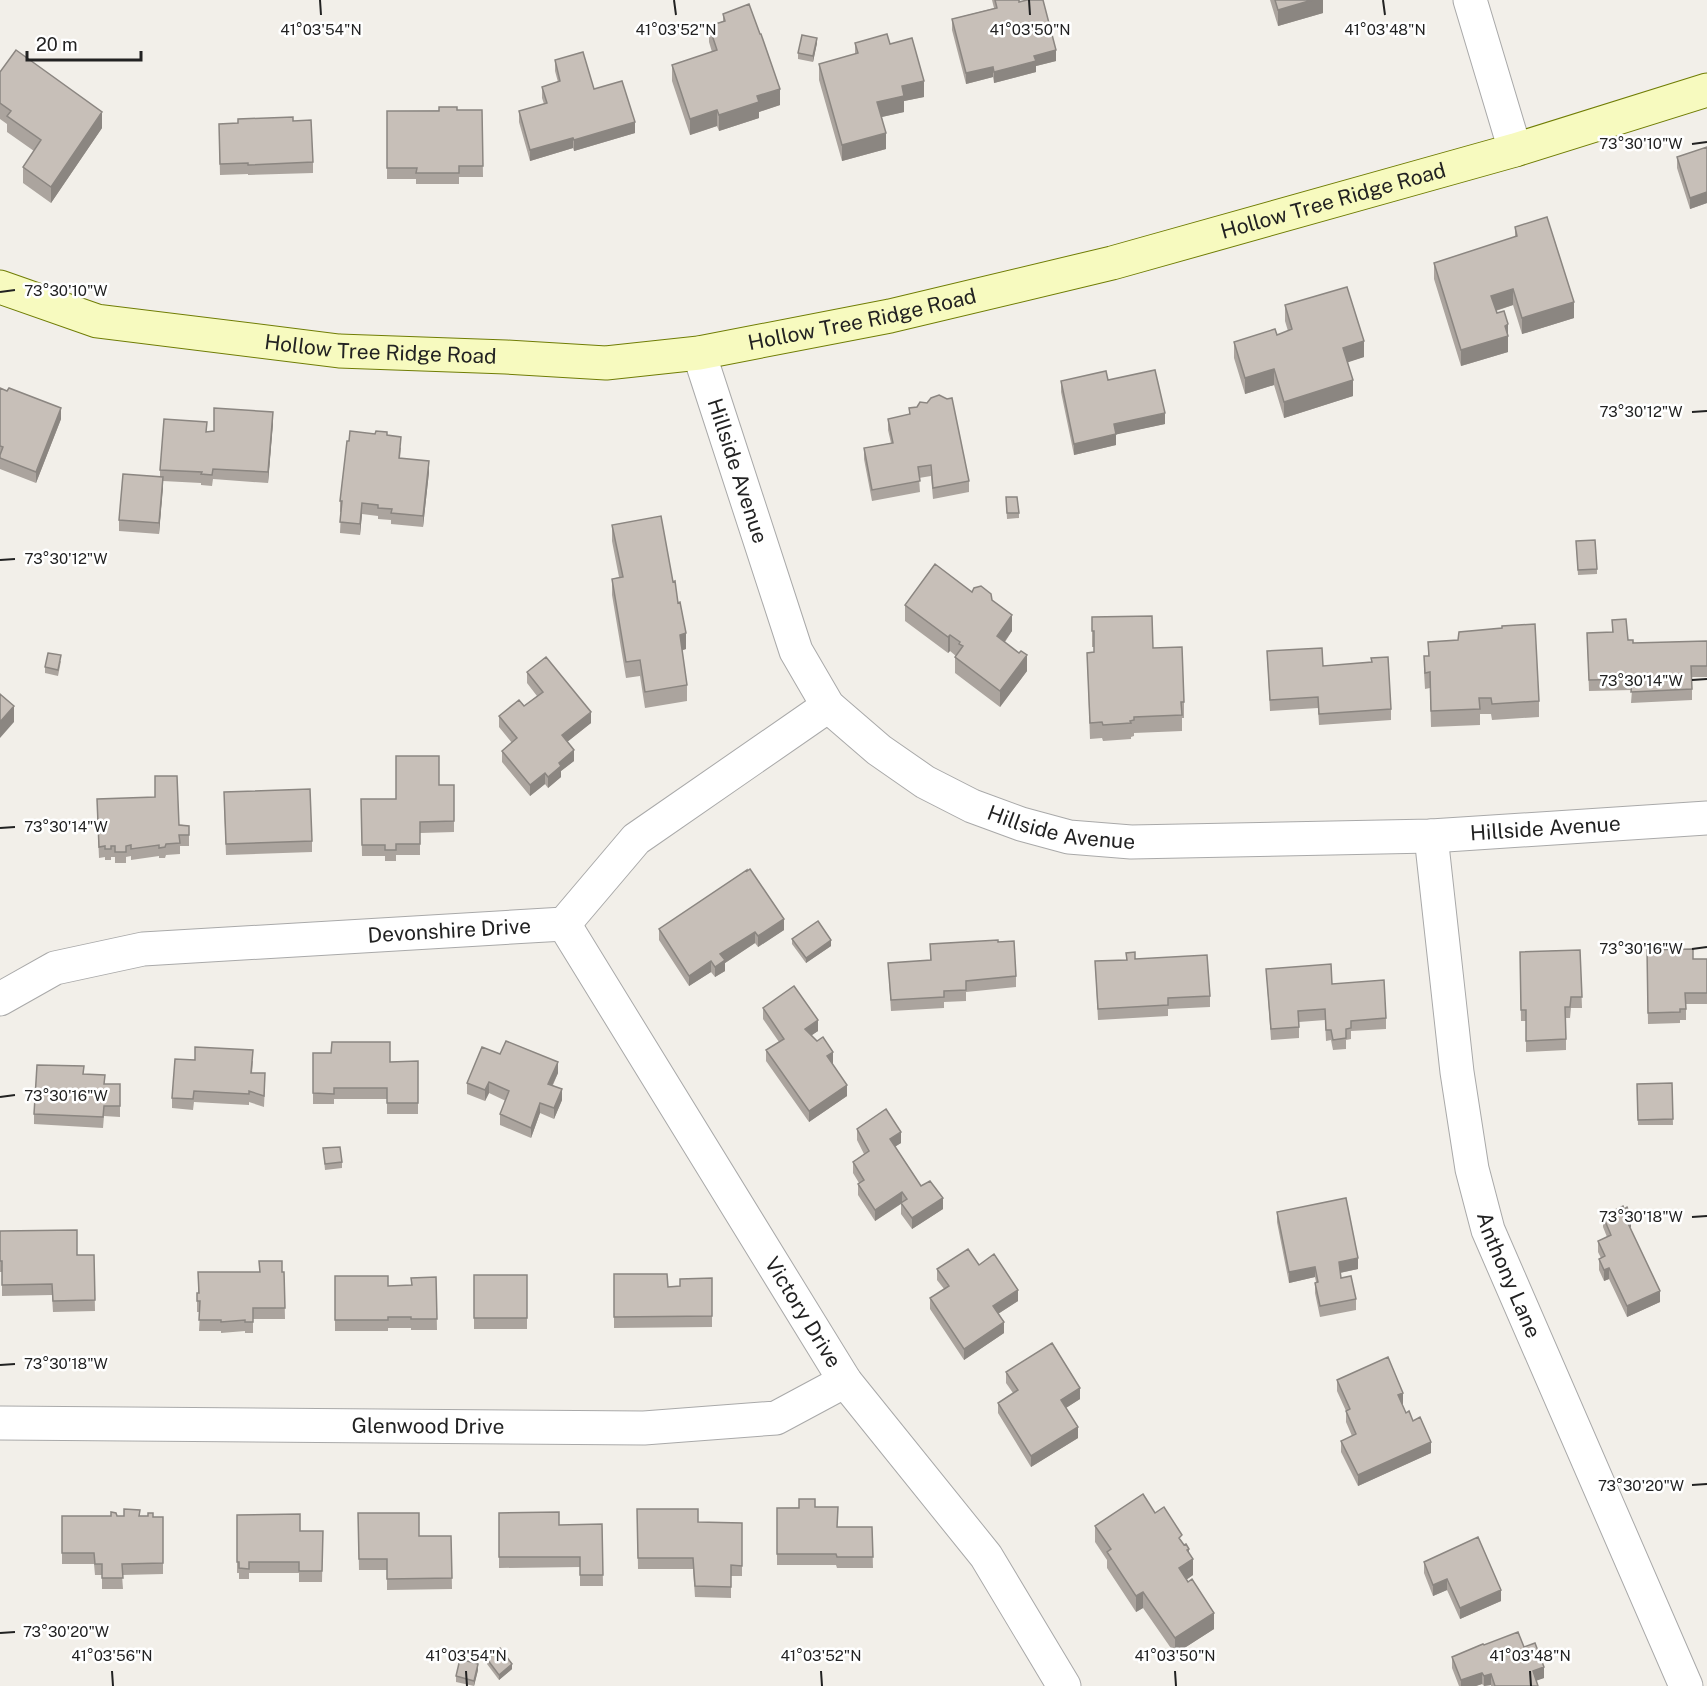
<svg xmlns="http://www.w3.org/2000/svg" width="1707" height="1686" viewBox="0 0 1707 1686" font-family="'Public Sans',sans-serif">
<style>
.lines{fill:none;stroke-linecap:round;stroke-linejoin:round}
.minor-casing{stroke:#a9a9a9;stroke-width:35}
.secondary-casing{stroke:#707d05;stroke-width:35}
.minor{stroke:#fff;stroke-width:33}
.secondary{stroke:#f7fabf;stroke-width:33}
.wall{fill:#aba49e}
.shaded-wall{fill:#8b8681}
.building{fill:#c7bfb8;stroke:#8b8681;stroke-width:1.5}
.ticks{fill:none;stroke:#222;stroke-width:2}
.labels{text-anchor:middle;stroke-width:5;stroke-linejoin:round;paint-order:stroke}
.street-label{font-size:21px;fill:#222;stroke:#fff}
.ticks-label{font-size:15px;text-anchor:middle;fill:#222;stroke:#fff;stroke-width:5;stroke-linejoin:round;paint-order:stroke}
</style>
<rect width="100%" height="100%" fill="#f2efe9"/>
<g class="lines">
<g class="minor-casing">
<g id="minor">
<path d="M1470,0L1515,150"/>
<path id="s1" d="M699,353L796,651L828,706L879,750L925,782L972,806L1021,824L1069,837L1131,842L1431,836L1707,818"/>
<path id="s2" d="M1431,836L1457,1072L1472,1169L1488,1230L1686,1686"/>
<path id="s3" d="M564,924L845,1381L986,1556L1064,1686"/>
<path id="s4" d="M0,999L55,968L143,949L564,924L636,839L828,706"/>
<path id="s5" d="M0,1423L644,1428L776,1418L845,1381"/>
</g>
</g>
<g class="secondary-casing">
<g id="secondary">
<path id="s6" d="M0,287L97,321L339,351L506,357L606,363L699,353L890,316L1112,263L1515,150L1707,90"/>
</g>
</g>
<use href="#minor" class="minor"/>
<use href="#secondary" class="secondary"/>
</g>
<path class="wall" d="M992,0H1019L1056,61L1036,66V72L994,83L993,77L966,84L952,30V19L994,8Z
M1270,0H1323V13L1278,26Z
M723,14L780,105L759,112V118L719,131L717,126L690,135L672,81V65L712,52L709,42V26L723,21Z
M817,43L813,62L798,59V53Z
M855,43L890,44L924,97L904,101V112L882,117L886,149L842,161L819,80V64L855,54Z
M555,60L594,89L635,133L574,151L573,148L530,161L519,122V111L544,104L542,98V87L558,82L555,71Z
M0,72L102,128L51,203L23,183V167L34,151L7,132V124L0,119Z
M457,110H482L483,177H459V184H416V179H387V111Z
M293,121L313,162V173L248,175V174L220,175L219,135Z
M1707,147V203L1690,209L1677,168V157Z
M1515,227L1574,318L1522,334L1513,305L1496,311L1508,341V352L1461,366L1434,279V263L1515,237Z
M1285,305L1364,357L1347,362L1353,396L1284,418L1274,385L1245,394L1234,358V342L1277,335L1288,331L1285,321Z
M1108,380L1165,424L1116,434V445L1074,455L1061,392V381Z
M0,388L61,419L36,483L0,469Z
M909,408L969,481V492L933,499L931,476L919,478L920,492L872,501L864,459V448L891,443L888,430V419L909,415Z
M273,423L268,483L213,479L212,486L201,485V483L163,481L159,534L119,531V520L160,477V470Z
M387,435L401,448L400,458L429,472L423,527L391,524V520L378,519V516L362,514L360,535L340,533L341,512H340V501L349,441Z
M1006,497L1019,513V518L1007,519Z
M612,525L673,582L686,649L682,650L687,685V701L645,708L640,676L626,678L612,595V579L619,577L612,541Z
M1576,541L1597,569V574L1578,575Z
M972,592L992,600L1012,631L1005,642L1027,671L1000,707L955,673V657L956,656L950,651L948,653L905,621V605Z
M1092,617L1153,648L1184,702V718H1182V731L1134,733V736L1131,737V739L1103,741L1102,738L1090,739L1087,653L1094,652V647H1092Z
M1612,620L1628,640L1633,643L1707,641V677H1692V700L1631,703L1632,690L1589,691L1587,633L1612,632Z
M1428,642L1539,701V717L1492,720L1491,714H1480V725L1431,727L1430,688L1425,689L1424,672V656H1428Z
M1267,651L1323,666L1391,709V720L1319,725L1318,708L1270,711Z
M61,661L58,676L45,673V667Z
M527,672L591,723L567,742L574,761L561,771V777L548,788L545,784L530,796L502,762V751L512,743L499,727V716L524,706L537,696L527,683Z
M439,785H454V832L420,833V855H396V861H385V856H362L361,799H396Z
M224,803L312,841V852L226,855Z
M97,810L189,826V846H180V854L166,855L165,858H159V856L131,860V856L126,857V863H115V857H111V860H105V857L99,858Z
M659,929L784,930L758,947L755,943L725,963V971L715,977L711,972L689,986L659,940Z
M792,939L831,946L806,963L792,944Z
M998,942L1016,976V987L966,992V1001L944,1002V1008L891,1011L888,963L930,960V944Z
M1580,950L1582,1008H1571L1570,1018H1566V1050L1526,1052V1021H1521L1520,952Z
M1647,950L1693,959H1707V1004H1686V1020H1680V1023L1648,1024Z
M1126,953L1135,959L1210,996V1007L1168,1009V1016L1098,1020L1095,961L1126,960Z
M1266,969L1332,984L1386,1018V1029L1351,1031V1039L1346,1040V1049L1333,1050L1331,1040L1326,1041L1325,1020L1299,1022V1038L1271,1040Z
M763,1008L818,1031L811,1035L833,1063L832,1064L847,1096L809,1122L766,1061V1050L779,1042L763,1019Z
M313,1053L390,1062L418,1061V1114H387V1099H334V1104H313Z
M500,1054L558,1073L553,1085L562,1100L554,1119L540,1113L531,1138L500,1125V1114L506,1101L489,1093L485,1101L467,1094V1083Z
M195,1060L253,1061L252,1073L265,1084L264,1107L249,1102V1105L194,1102L193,1110L172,1108V1098Z
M84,1074L105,1084H120V1117L104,1116L103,1128L34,1124V1114Z
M1672,1083L1673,1125H1638L1637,1084Z
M857,1129L901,1143L895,1146L921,1186L943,1209L912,1229L901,1214V1204L875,1221L858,1195V1184L859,1183L853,1173V1162L864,1154L857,1140Z
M323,1148L342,1162V1168L325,1170Z
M1277,1212L1358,1269L1340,1273L1341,1278L1356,1299V1310L1320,1317L1315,1293V1283L1316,1282L1315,1277L1289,1283L1277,1222Z
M1603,1216L1631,1227H1630L1660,1302L1627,1317L1609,1279L1604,1281L1599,1270V1259L1601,1258L1598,1252V1241L1607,1237L1603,1227Z
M0,1231L77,1255H94L95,1311L53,1312L52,1295L2,1296V1272H0Z
M979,1265L1018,1301L998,1314L1004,1333L964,1360L930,1309V1298L944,1289L937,1280V1269Z
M198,1272H284L285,1319H253V1333H245V1331L221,1333V1331H199L200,1312H197V1293H198Z
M614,1274L668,1287L680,1286L712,1278V1327L614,1328Z
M474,1275H527V1329H474Z
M335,1276L388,1286L411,1285V1278L436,1277L437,1330H411V1328H388V1331H335Z
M1006,1372L1080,1399L1066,1408L1078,1438L1031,1467L998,1413V1403L1013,1393L1006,1383Z
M1337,1380L1403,1404H1402L1406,1413L1413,1421L1431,1453L1358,1486L1341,1452V1441L1352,1436L1346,1422V1411L1337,1391Z
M815,1507L837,1527H872L873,1568H837L836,1565H777V1508Z
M637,1509L698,1522L742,1523V1576H731V1598L695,1597L693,1569H638Z
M358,1513L419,1536H451L452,1589L387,1590V1570H359Z
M499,1513L559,1525L602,1524L603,1586H580V1567L499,1568Z
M1155,1513L1182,1543L1189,1552L1193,1575L1186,1580L1214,1629L1175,1654L1143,1608L1136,1612L1107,1568V1560L1095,1542V1526Z
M237,1515L300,1531H323L322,1582H299V1573H249V1579H239V1573H237Z
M62,1516L163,1517V1574L122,1575L123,1589H102V1575H95L94,1564H62Z
M1424,1562L1501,1601L1460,1619L1447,1590L1433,1596L1424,1573Z
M1484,1645L1524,1647L1544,1678L1536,1680L1538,1686H1491V1685L1484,1686L1482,1684L1476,1686H1459L1452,1668V1657Z
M487,1659L512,1669L499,1680L487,1664Z
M478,1670L474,1686L456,1682V1676Z"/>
<path class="shaded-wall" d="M1312,0H1323V13L1278,26V10Z
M817,38V43L813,62V56Z
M1056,50V61L1036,66V72L994,83V72L1034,56Z
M993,67V77L966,84V73Z
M924,81V97L904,101V112L877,118V102L902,86Z
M780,89V105L759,112V118L719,131V115L757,96Z
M717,110V126L690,135V119Z
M102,112V128L51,203V187Z
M635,122V133L574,151V140Z
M886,133V149L842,161V145Z
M573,138V148L530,161V150Z
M1707,192V203L1690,209V198Z
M1513,289V305L1491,312V296Z
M1574,302V318L1522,334V318Z
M1508,324V352L1461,366V350Z
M1364,341V357L1343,364V348Z
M1274,369V385L1245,394V378Z
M1353,380V396L1284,418V402Z
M61,408V419L36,483V472Z
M273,412V423L268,483V472Z
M1165,413V424L1114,435V424Z
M1116,434V445L1074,455V444Z
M429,461V472L423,527V516Z
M163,477V488L159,534V523Z
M362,503V514L360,535V524Z
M1012,615V631L997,652V636Z
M686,633V649L680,651V635Z
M950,635V651L948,653V637Z
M1027,655V671L1000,707V691Z
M14,706V722L0,738V722Z
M591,712V723L562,746V735Z
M574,750V761L561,771V777L548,788V777L559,763Z
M545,773V784L530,796V785Z
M784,919V930L758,947V936Z
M755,932V943L725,963V971L715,977V967L720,954Z
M831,940V946L806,963V958Z
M711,961V972L689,986V976Z
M818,1020V1031L805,1040V1029Z
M833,1052V1063L827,1067V1056Z
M558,1062V1073L548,1094V1084Z
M489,1082V1093L485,1101V1090Z
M847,1085V1096L809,1122V1111Z
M562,1089V1100L554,1119V1108Z
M540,1103V1113L531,1138V1128Z
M901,1132V1143L890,1150V1139Z
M902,1192V1203L875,1221V1210Z
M943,1198V1209L912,1229V1218Z
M1631,1216V1227L1626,1230V1219Z
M1358,1258V1269L1339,1273V1262Z
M1315,1267V1277L1289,1283V1272Z
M1609,1268V1279L1604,1281V1270Z
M1018,1290V1301L993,1317V1306Z
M1660,1291V1302L1627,1317V1306Z
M1004,1322V1333L964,1360V1349Z
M1080,1388V1399L1061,1411V1400Z
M1403,1393V1404L1398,1406V1395Z
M1078,1427V1438L1031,1467V1456Z
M1431,1442V1453L1358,1486V1475Z
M1189,1549V1562L1193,1559V1575L1179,1585V1568L1187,1550Z
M1447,1579V1590L1433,1596V1585Z
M1501,1590V1601L1460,1619V1608Z
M1143,1592V1608L1136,1612V1596Z
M1214,1613V1629L1175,1654V1638Z
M478,1664V1670L474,1686V1681Z
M512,1664V1669L499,1680V1675Z
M1544,1667V1678L1533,1682V1671Z
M1482,1673V1684L1476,1686H1461V1680Z
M1491,1674V1685L1484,1686V1676Z"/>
<path class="building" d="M995,0H1019V2L1027,0H1043L1056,50L1034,56L1036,61L994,72L993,67L966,73L952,19L997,8Z
M1275,0H1312L1278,10Z
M749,4L760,34H761L780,89L757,96L759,102L719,115L717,110L690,119L672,65L717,50L709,26L725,21L723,14Z
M887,34L890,44L912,38L924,81L902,86L904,96L877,102L886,133L842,145L819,64L858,53L855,43Z
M802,35L817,38L813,56L798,53Z
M16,50L102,112L51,187L23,167L41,140L7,116L11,111L0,103V72Z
M583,52L594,89L622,81L635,122L574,140L573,138L530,150L519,111L547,103L542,87L560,81L555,60Z
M439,107H457V110H482L483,166H459V173H416L417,168H387V111H439Z
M293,117V121L311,120L313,162L248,165V163L220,164L219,124L238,123V119Z
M1707,147V192L1690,198L1677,157Z
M1547,217L1574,302L1522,318L1513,289L1491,296L1497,313L1504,311L1508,324L1505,326L1508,336L1461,350L1434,263L1517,236L1515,227Z
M1347,287L1364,341L1343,348L1353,380L1284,402L1274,369L1245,378L1234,342L1275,329L1277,335L1292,329L1285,305Z
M1155,370L1165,413L1114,424L1116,434L1074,444L1061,381L1106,371L1108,380Z
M0,388L7,391L9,388L61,408L36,472L0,458V455L3,447L0,446Z
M939,395L947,399L952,398L969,481L933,488L931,465L918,467L920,481L872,490L864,448L893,443L888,419L910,414L909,408L917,407L920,402L927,403L931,398Z
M214,408L273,412L268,472L213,469L212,475L201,474L202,472L160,470L164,419L207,422L206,432L214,431Z
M350,431L375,434L376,431L387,432V435L401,437L399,458L429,461L423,516L391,513L392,509L378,508V505L362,503L360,524L340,522L342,501H340L347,441H349Z
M123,474L163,477L159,523L119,520Z
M1006,497H1017L1019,513H1007Z
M661,516L673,582L675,581L678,603L680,602L686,633L680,635L687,685L645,692L640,660L626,662L612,579L623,577L612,525Z
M1595,540L1597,569L1578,570L1576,541Z
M935,564L972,592L974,588L981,586L991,594L992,600L1012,615L997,636L1019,653L1021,651L1027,655L1000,691L955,657L963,646L959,644L960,642L950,635L948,637L905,605Z
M1152,616L1153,648L1182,647L1184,702H1181L1182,715L1134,717V720L1130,721L1131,723L1103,725L1102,722L1090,723L1087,653L1094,652V631H1092V617Z
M1626,619L1628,640H1633V643L1707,641V666H1691L1692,689L1631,692L1632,679L1589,680L1587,633L1613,632L1612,620Z
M1535,624L1539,701L1492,704L1491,698H1479L1480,709L1431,711L1430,672L1425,673L1424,656H1429L1428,642L1458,640L1459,632L1502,628V626Z
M1322,648L1323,666L1372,662L1371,658L1388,657L1391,709L1319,714L1318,697L1270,700L1267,651Z
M48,653L61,655L58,670L45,667Z
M546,657L591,712L562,735L574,750L559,763L561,766L548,777L545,773L530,785L502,751L517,738L499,716L519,700L524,706L543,692L527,672Z
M0,694L14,706L0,722Z
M396,756H439V785H454V821L420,822V844H396V850H385V845H362L361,799H396Z
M155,776H177L179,825L189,826V835H179L180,843L166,844L165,847L159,848V845L131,849V845L126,846V852H115V846H111V849H105V846L99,847L97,799L155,797Z
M310,789L312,841L226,844L224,792Z
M750,869L784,919L758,936L755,932L720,954L725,960L715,967L711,961L689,976L659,929L747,870V871Z
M818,921L831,940L806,958L792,939Z
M998,940V942L1014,941L1016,976L966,981V990L944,991V997L891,1000L888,963L931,960L930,944Z
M1693,949V959H1707V993H1685L1686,1009H1680V1012L1648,1013L1647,950Z
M1580,950L1582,997H1571L1570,1007H1565L1566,1039L1526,1041V1010H1521L1520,952Z
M1135,952V959L1207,955L1210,996L1168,998V1005L1098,1009L1095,961L1127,960L1126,953Z
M1331,964L1332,984L1384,980L1386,1018L1351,1021V1028L1346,1029V1038L1333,1040L1331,1030H1326L1325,1009L1298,1011L1299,1027L1271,1029L1266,969Z
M794,986L818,1020L805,1029L817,1041L823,1037L833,1052L827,1056L847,1085L809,1111L766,1050L784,1039L763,1008Z
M506,1041L558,1062L548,1084L562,1089L554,1108L540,1103L531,1128L500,1114L509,1091L489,1082L485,1090L467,1083L482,1047L500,1054Z
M332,1042H390V1062L418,1061V1103H387V1088H334V1094L313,1093V1053H331Z
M195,1047L253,1050L251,1073H265L264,1096L249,1091V1094L194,1091L193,1099L172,1098L175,1059L195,1060Z
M37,1065L84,1066L83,1074L105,1075L104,1084H120V1106H104L103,1117L34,1114Z
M1672,1083L1673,1119L1638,1120L1637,1084Z
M886,1109L901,1132L890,1139L921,1186L930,1181L943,1198L912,1218L901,1203L907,1199L902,1192L875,1210L858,1184L864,1180L853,1162L869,1151L857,1129Z
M340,1147L342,1162L325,1164L323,1148Z
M1346,1198L1358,1258L1339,1262L1341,1278L1351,1276L1356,1299L1320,1306L1315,1283L1318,1282L1315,1267L1289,1272L1277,1212Z
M1623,1206L1624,1209L1627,1207L1631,1216L1626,1219L1660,1291L1627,1306L1609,1268L1604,1270L1599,1259L1605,1256L1598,1241L1611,1235L1603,1216Z
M77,1230V1255H94L95,1300L53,1301L52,1284L2,1285V1261H0V1231Z
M968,1249L979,1265L994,1254L1018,1290L993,1306L1004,1322L964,1349L930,1298L949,1286L937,1269Z
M259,1261H282V1272H284L285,1308H253V1322H245V1320L221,1322V1320H199L200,1301H197V1293H199L198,1272H260Z
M614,1274H667L668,1287L680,1286V1279L712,1278V1316L614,1317Z
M474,1275H527V1318H474Z
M335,1276H388V1286L412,1285L411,1278L436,1277L437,1319H411V1317H388V1320H335Z
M1052,1343L1080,1388L1061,1400L1078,1427L1031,1456L998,1403L1018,1390L1006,1372Z
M1388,1357L1403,1393L1398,1395L1406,1413L1409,1411L1413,1421L1420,1417L1431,1442L1358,1475L1341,1441L1356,1434L1346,1411L1350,1409L1337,1380Z
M1143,1494L1155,1513L1164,1507L1182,1535L1179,1538L1184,1545L1186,1544L1189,1549L1187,1550L1193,1559L1179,1568L1188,1582L1192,1579L1214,1613L1175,1638L1143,1592L1136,1596L1107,1552L1111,1549L1095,1526Z
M799,1499H815V1507H838L837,1527H872L873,1557H837L836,1554H777V1508H799Z
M124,1509L140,1510L139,1516H148V1513H153V1517H163V1563L122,1564L123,1578H102V1564H95L94,1553H62V1516H111V1512L116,1513L117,1516H124Z
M637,1509H698V1522L742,1523V1566L731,1565V1587L695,1586L693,1558H638Z
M559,1512V1525L602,1524L603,1575H580V1557H499V1513Z
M358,1513H419V1536H451L452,1578L387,1579V1559H359Z
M300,1514V1531H323L322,1571H299V1562H249V1569L239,1568V1562H237V1515Z
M1478,1537L1501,1590L1460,1608L1447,1579L1433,1585L1424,1562Z
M1518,1632L1524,1647L1535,1643L1544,1667L1533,1671L1538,1686H1495L1491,1674L1484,1676L1482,1673L1461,1680L1452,1657L1483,1644L1484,1645Z
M500,1648L512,1664L499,1675L487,1659Z
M460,1659L478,1664L474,1681L456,1676Z"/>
<path class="ticks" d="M320,0L321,15M674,0L676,15M1029,0L1030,15M1383,0L1385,15M1692,144L1707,142M0,292L15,290M1692,412L1707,411M0,560L15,559M1692,680L1707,679M0,828L15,827M1692,949L1707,947M0,1097L15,1095M1692,1217L1707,1216M0,1365L15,1364M1692,1485L1707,1484M0,1633L15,1632M112,1671L113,1686M466,1671L467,1686M821,1671L822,1686M1175,1671L1176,1686M1530,1671L1531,1686"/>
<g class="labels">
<g class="street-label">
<text dy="7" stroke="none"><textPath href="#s6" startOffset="1360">Hollow Tree Ridge Road</textPath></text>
<text dy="7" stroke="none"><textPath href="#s6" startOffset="874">Hollow Tree Ridge Road</textPath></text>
<text dy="7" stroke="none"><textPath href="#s6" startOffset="388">Hollow Tree Ridge Road</textPath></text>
<text dy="7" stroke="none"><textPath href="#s1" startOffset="124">Hillside Avenue</textPath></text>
<text dy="7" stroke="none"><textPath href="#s1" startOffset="646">Hillside Avenue</textPath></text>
<text dy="7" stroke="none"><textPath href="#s1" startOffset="1132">Hillside Avenue</textPath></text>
<text dy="7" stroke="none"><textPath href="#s4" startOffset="460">Devonshire Drive</textPath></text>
<text dy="7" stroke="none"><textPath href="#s2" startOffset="448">Anthony Lane</textPath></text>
<text dy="7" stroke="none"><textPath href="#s3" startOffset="456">Victory Drive</textPath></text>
<text dy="7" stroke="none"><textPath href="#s5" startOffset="428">Glenwood Drive</textPath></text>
</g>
</g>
<g class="ticks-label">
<text x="321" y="35">41°03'54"N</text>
<text x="676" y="35">41°03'52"N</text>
<text x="1030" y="35">41°03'50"N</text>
<text x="1385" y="35">41°03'48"N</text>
<text x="1641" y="149">73°30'10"W</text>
<text x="66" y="296">73°30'10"W</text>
<text x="1641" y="417">73°30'12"W</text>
<text x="66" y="564">73°30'12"W</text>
<text x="1641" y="686">73°30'14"W</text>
<text x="66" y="832">73°30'14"W</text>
<text x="1641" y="954">73°30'16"W</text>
<text x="66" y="1101">73°30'16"W</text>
<text x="1641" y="1222">73°30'18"W</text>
<text x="66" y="1369">73°30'18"W</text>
<text x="1641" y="1491">73°30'20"W</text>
<text x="66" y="1637">73°30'20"W</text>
<text x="112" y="1661">41°03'56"N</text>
<text x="466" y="1661">41°03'54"N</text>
<text x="821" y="1661">41°03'52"N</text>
<text x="1175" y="1661">41°03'50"N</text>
<text x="1530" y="1661">41°03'48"N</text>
</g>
<path d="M27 51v9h114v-9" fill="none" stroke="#222222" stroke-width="3"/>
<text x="36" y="51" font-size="18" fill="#222222" stroke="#ffffff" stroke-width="4.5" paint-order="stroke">20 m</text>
</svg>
